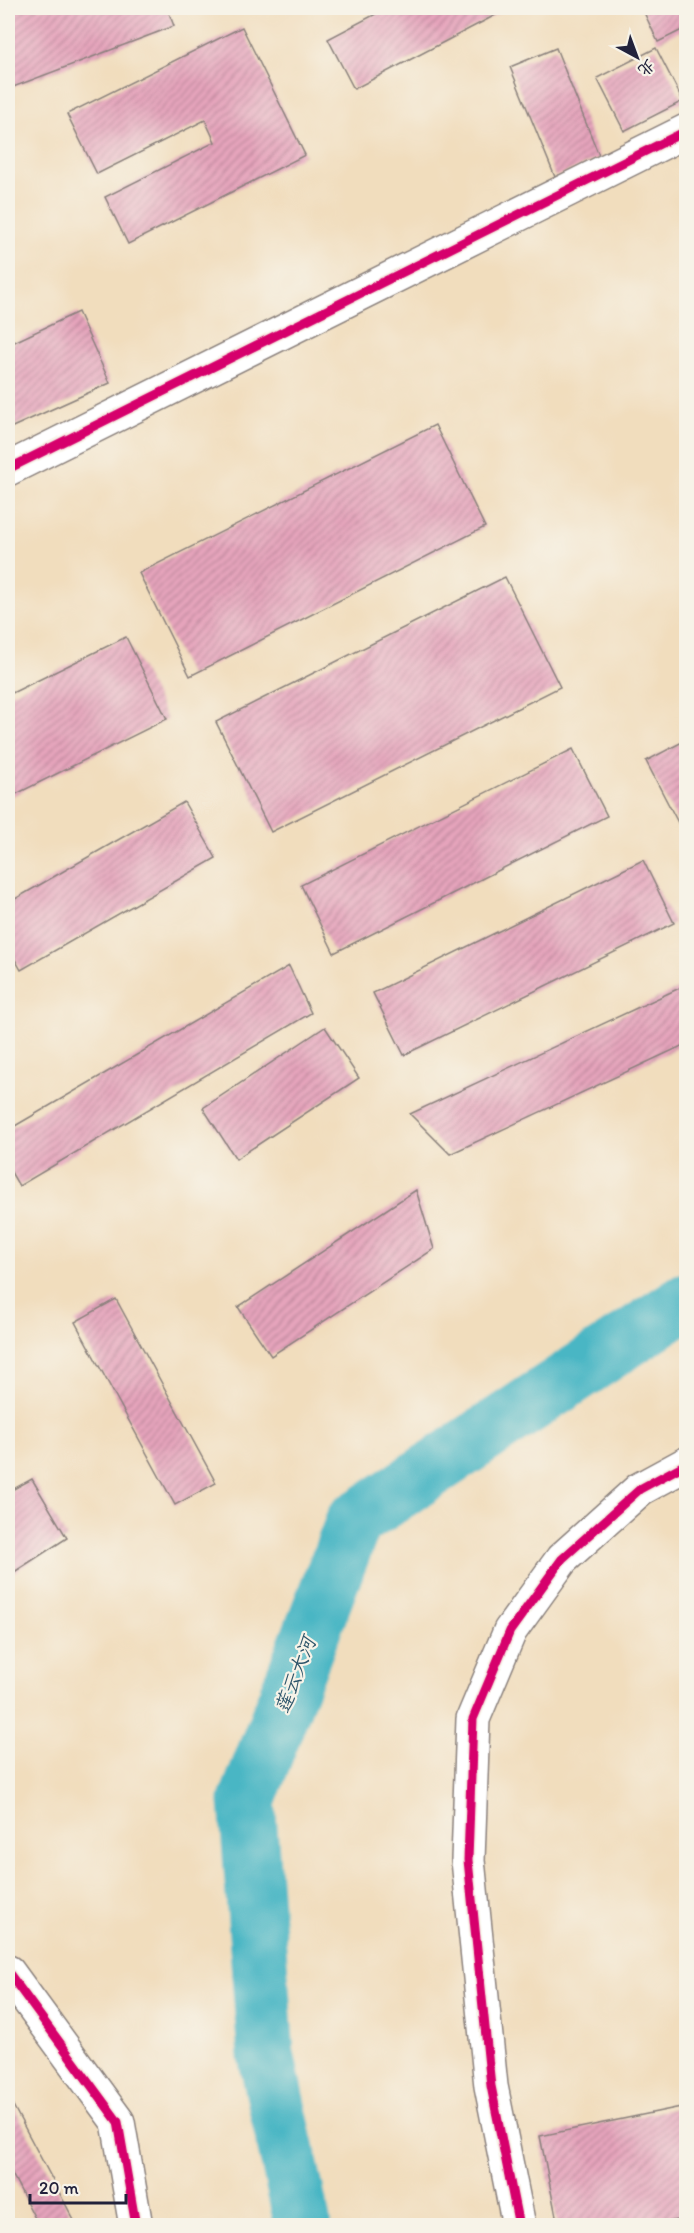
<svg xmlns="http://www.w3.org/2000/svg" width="694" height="2233" viewBox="0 0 694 2233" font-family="Itim,'LXGW WenKai TC',sans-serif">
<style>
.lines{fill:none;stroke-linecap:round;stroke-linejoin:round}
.river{stroke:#48b6c4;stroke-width:57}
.building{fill:url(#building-hatch)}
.minor-casing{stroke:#8a807c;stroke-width:36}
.minor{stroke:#fff;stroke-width:33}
.cycleway-casing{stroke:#f7f3e8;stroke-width:13}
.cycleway{stroke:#d6006c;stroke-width:9}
.labels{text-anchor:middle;stroke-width:4.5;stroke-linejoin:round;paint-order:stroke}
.water-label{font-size:20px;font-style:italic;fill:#2f566b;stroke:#f7f3e8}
</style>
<defs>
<pattern id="building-hatch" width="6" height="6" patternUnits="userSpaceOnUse" patternTransform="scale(1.5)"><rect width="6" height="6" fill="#e6a4bc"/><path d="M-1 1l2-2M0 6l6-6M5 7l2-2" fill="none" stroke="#ba859a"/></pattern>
</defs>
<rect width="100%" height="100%" fill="#f7f3e8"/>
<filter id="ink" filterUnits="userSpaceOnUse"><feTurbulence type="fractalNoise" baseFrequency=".0167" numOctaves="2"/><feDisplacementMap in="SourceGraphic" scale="12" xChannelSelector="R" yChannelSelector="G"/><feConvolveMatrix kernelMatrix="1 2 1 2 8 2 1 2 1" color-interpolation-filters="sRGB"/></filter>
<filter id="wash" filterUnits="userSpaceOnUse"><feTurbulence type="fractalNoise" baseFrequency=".008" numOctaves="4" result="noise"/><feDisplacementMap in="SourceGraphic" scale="24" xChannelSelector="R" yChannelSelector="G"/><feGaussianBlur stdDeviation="1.35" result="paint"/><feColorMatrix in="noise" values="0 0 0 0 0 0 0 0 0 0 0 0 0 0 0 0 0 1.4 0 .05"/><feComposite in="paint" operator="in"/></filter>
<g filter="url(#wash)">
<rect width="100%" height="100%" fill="#f1ddbd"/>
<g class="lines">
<path class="river" d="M303,2226L266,2055L247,1801L354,1521L686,1301"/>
</g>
<g id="blocks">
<path class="building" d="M8,8H167L174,26L8,89Z
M387,8H509L354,89L328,39Z
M642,8H686V28L658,42Z
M242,27L305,155L128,244L105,197L215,142L205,120L97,174L67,114Z
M556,48L600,158L555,177L510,67Z
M656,48L683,101L624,131L597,78Z
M78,312L110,383L8,429V345Z
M435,425L485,527L190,676L139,573Z
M505,577L560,687L271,832L216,722Z
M126,637L167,719L8,798V695Z
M686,740V838L646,761Z
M573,749L607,816L334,953L301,885Z
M184,802L216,858L21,970L8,947V903Z
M643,860L674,923L404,1055L373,993Z
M289,966L311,1013L19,1186L8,1167V1130Z
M686,985V1044L450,1154L410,1114Z
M325,1027L359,1078L236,1159L203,1108Z
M416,1190L434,1249L271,1356L238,1307Z
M116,1299L216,1483L175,1505L75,1322Z
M32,1479L67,1538L8,1576V1492Z
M8,2096L77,2226H39L8,2166Z
M686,2106V2218L649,2226H558L540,2136Z"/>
</g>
</g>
<g filter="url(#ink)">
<use href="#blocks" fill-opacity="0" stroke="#8a807c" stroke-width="1.5"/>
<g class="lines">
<g class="minor-casing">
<path id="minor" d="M8,469L686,131
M8,1972L118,2122L136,2226
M519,2226L491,2086L468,1860L473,1719L510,1631L562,1559L640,1489L686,1464"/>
</g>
<use href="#minor" class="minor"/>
<g class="cycleway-casing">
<path id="cycleway" d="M8,469L686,131
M8,1972L118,2122L136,2226
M519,2226L491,2086L468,1860L473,1719L510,1631L562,1559L640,1489L686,1464"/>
</g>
<use href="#cycleway" class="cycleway"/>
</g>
</g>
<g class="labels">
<g class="water-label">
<text transform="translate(295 1675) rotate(-69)" y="7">莲云大河</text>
</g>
</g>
<rect width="694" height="2233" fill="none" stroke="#f7f3e8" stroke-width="30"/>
<g transform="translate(637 57) rotate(139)" stroke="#f7f3e8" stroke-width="4.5" paint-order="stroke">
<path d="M0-4.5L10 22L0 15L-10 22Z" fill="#22223b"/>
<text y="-9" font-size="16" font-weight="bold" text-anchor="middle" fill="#22223b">北</text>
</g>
<path d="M30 2194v9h96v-9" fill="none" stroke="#22223b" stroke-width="3"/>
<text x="39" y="2194" font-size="18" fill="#22223b" stroke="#f7f3e8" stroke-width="4.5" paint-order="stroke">20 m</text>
</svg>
